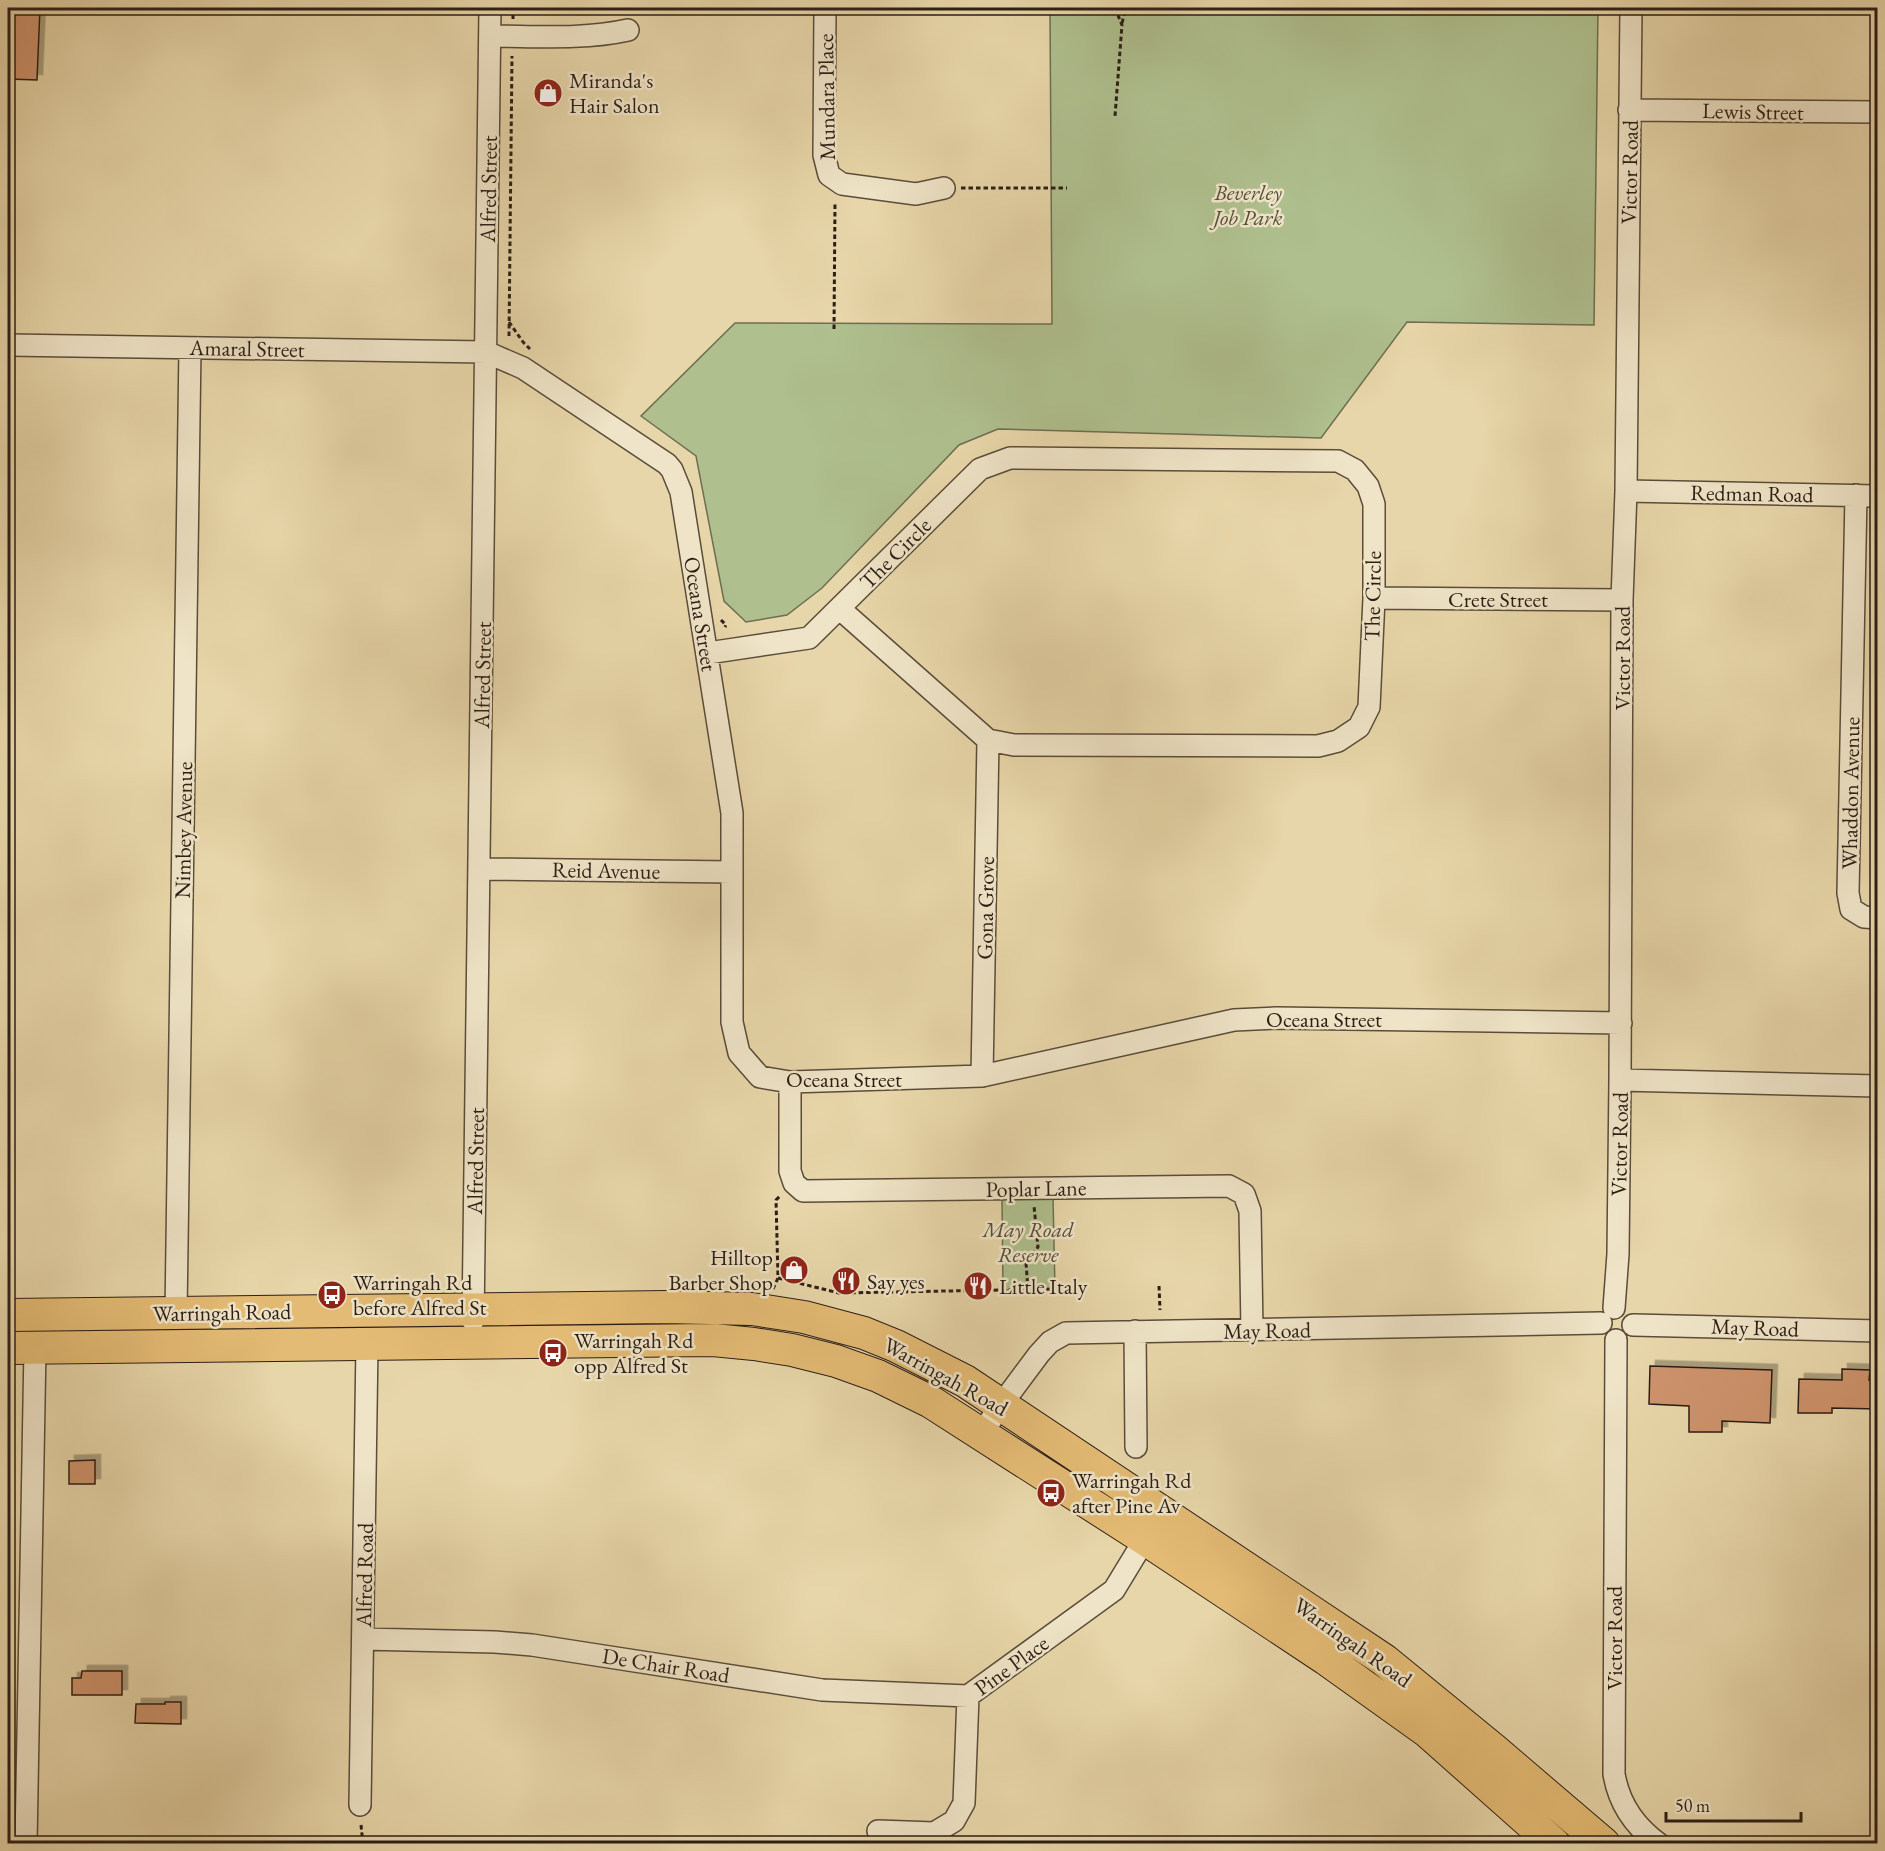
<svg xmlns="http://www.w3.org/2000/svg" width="1885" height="1851" viewBox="0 0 1885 1851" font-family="'EB Garamond',serif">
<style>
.park{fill:#afbf8e;stroke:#6e6e52;stroke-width:1.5}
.building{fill:#cd936c;stroke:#2c1e16;stroke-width:1.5;filter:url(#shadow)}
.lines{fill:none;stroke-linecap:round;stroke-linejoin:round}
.minor-casing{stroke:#5b4c3b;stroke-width:24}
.highway-casing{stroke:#2c1e16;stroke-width:34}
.path{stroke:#2c1e16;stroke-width:3;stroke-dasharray:4.5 3;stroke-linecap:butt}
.minor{stroke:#efe4c7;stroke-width:21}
.highway{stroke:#e4bb74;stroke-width:32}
.labels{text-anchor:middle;stroke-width:5;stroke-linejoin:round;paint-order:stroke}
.poi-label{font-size:22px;fill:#2c1e16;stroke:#efe4c7;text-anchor:start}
.street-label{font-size:22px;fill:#2c1e16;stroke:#efe4c7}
.park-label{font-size:22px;font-style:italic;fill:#534e3a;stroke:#efe4c7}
</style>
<defs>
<filter id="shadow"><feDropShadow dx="5.5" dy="-5.5" stdDeviation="0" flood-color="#0004"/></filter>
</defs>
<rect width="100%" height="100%" fill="#e7d6a9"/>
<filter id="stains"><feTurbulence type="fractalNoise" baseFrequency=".00333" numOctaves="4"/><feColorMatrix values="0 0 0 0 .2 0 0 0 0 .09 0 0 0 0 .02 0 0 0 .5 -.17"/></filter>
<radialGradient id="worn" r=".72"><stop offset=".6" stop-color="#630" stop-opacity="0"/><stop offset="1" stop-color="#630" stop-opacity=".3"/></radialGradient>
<path class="park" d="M1050,8H1598L1594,325L1407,322L1321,438L998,429L959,445L822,588L787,615L746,622L724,601L696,456L641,416L735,323L1052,324Z
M1002,1198H1053L1055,1289L1003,1290Z"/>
<path class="building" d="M8,8H40L37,80L8,79Z
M1650,1366L1772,1370L1770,1423L1722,1421V1432H1689V1406L1649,1404Z
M1842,1369L1870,1370L1869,1380L1878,1381V1409L1832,1408V1413H1798L1799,1379L1842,1380Z
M95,1460V1484H69V1461Z
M82,1671H122V1695H72V1678H81Z
M165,1702H181V1724L135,1723L136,1704H165Z"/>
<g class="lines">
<g class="minor-casing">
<path id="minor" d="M825,8L824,155L829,175L842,184L916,194L944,188
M490,36C535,36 583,40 628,30
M1629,110L1878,112
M8,345L486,352L523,368L667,464L672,470L681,492L732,813V1022L739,1053L760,1077L790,1082L982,1076L1234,1020L1276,1018L1621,1023
M1626,491L1878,496
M1856,495L1848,893L1851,909L1864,917L1878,918
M1374,598L1622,600
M708,653L809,638L980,469L1010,458L1338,461L1355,470L1368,486L1374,504V598L1369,707L1359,727L1338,741L1318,746L1014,745L988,740L840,609
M479,869L732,872
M982,1076L988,740
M1620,1080L1878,1086
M790,1082V1171L794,1183L803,1191L1229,1186L1244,1194L1250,1211L1252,1330
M1614,1308L1618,1254L1620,1080L1622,600L1626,491L1631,8
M176,1313L190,348
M473,1321L490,8
M1633,1325L1878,1331
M1135,1331L1136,1447
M1616,1340L1614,1774C1619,1804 1634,1826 1659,1844
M982,1433L1001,1405L1039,1354L1050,1342L1066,1333L1601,1323
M363,1639L495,1642L532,1645L822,1690L968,1696
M360,1805L367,1345
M878,1831L934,1833L954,1821L964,1803L968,1696L1114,1590L1145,1539
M26,1844L35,1348"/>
</g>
<g class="highway-casing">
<path id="highway" d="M8,1315L666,1307L752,1309L804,1317L864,1333L896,1346L965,1381L1384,1660L1494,1750L1604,1844
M8,1348L713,1340L754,1344L792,1350L836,1361L878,1376L931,1402L1145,1539L1326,1659L1428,1732L1554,1844"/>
</g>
<path class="path" d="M1115,8L1122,25L1115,116
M513,19V8
M1122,23L1126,8
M961,188H1067
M509,322L523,342L530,349
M834,329L835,202
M509,336L512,56
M721,620L726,625L725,627
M778,1278L839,1293L1055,1289
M1159,1286L1160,1310
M773,1289L778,1278L776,1200L780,1196
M1028,1290L1026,1263L1038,1247L1034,1206
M361,1825L363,1844"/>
<use href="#minor" class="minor"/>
<use href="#highway" class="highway"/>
</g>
<defs>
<g id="shop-disc" transform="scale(1.5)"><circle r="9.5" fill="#8f2418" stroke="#efe4c7"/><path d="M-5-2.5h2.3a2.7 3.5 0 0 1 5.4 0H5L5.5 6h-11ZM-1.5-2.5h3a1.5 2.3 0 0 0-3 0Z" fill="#fff"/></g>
<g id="restaurant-disc" transform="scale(1.5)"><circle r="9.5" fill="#8f2418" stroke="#efe4c7"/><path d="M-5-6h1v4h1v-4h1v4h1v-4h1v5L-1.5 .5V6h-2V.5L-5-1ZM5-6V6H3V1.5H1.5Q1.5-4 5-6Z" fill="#fff"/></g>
<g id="bus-disc" transform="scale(1.5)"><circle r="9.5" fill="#8f2418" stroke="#efe4c7"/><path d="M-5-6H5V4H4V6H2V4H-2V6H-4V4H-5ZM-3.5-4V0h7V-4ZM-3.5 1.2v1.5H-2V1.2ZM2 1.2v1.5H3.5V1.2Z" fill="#fff"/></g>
</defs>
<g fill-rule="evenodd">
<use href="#shop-disc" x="548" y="93"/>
<use href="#shop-disc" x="794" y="1270"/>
<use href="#restaurant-disc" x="846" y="1281"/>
<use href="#restaurant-disc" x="978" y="1286"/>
<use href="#bus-disc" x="332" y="1295"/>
<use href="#bus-disc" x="553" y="1353"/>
<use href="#bus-disc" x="1051" y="1493"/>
</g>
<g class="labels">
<g class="poi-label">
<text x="569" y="88">Miranda's<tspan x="569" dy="25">Hair Salon</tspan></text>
<text x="773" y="1265" text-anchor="end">Hilltop<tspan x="773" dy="25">Barber Shop</tspan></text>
<text x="867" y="1289">Say yes</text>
<text x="353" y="1290">Warringah Rd<tspan x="353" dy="25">before Alfred St</tspan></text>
<text x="999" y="1294">Little Italy</text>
<text x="574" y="1348">Warringah Rd<tspan x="574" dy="25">opp Alfred St</tspan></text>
<text x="1072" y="1488">Warringah Rd<tspan x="1072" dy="25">after Pine Av</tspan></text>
</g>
<g class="street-label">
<text transform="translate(826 97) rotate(-91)" y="8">Mundara Place</text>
<text transform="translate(1753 111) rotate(1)" y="8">Lewis Street</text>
<text transform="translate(1629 172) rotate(-89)" y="8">Victor Road</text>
<text transform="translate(488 189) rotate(-89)" y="8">Alfred Street</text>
<text transform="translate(247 348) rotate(1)" y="8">Amaral Street</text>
<text transform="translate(1752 493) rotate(1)" y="8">Redman Road</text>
<text transform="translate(895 553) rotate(-45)" y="8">The Circle</text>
<text transform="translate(1372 596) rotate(-89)" y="8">The Circle</text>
<text x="1498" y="607">Crete Street</text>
<text transform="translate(701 614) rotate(81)" y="8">Oceana Street</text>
<text transform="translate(1622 658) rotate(-90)" y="8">Victor Road</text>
<text transform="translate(482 675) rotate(-89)" y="8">Alfred Street</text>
<text transform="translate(1850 793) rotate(-89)" y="8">Whaddon Avenue</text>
<text transform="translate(183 830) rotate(-89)" y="8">Nimbey Avenue</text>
<text transform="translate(606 870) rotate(1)" y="8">Reid Avenue</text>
<text transform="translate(985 908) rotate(-89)" y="8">Gona Grove</text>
<text x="1324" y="1027">Oceana Street</text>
<text x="844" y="1087">Oceana Street</text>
<text transform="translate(1619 1144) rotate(-89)" y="8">Victor Road</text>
<text transform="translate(475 1161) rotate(-89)" y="8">Alfred Street</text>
<text transform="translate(1036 1188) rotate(-1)" y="8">Poplar Lane</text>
<text transform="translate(222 1312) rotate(-1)" y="8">Warringah Road</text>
<text transform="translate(1755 1327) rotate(2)" y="8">May Road</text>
<text transform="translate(1267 1330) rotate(-1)" y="8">May Road</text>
<text transform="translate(946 1376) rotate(29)" y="8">Warringah Road</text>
<text transform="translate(364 1575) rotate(-89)" y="8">Alfred Road</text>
<text transform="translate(1614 1638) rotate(-90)" y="8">Victor Road</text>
<text transform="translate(1353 1642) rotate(35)" y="8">Warringah Road</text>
<text transform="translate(666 1665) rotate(9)" y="8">De Chair Road</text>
<text transform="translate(1011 1665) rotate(-36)" y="8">Pine Place</text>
</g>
<g class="park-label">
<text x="1248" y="200">Beverley<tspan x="1248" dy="25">Job Park</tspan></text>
<text x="1028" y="1237">May Road<tspan x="1028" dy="25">Reserve</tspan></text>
</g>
</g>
<rect width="1885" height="1851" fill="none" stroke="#e7d6a9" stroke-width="30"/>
<rect x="9" y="9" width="1867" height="1833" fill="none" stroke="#2c1e16" stroke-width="3"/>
<rect x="15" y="15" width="1855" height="1821" fill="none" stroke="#2c1e16" stroke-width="1.5"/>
<path d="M1666 1812v9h135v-9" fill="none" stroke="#2c1e16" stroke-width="3"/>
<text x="1675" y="1812" font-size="18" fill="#2c1e16" stroke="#efe4c7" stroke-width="4.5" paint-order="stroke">50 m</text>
<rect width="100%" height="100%" filter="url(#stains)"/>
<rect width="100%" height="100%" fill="url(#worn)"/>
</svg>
